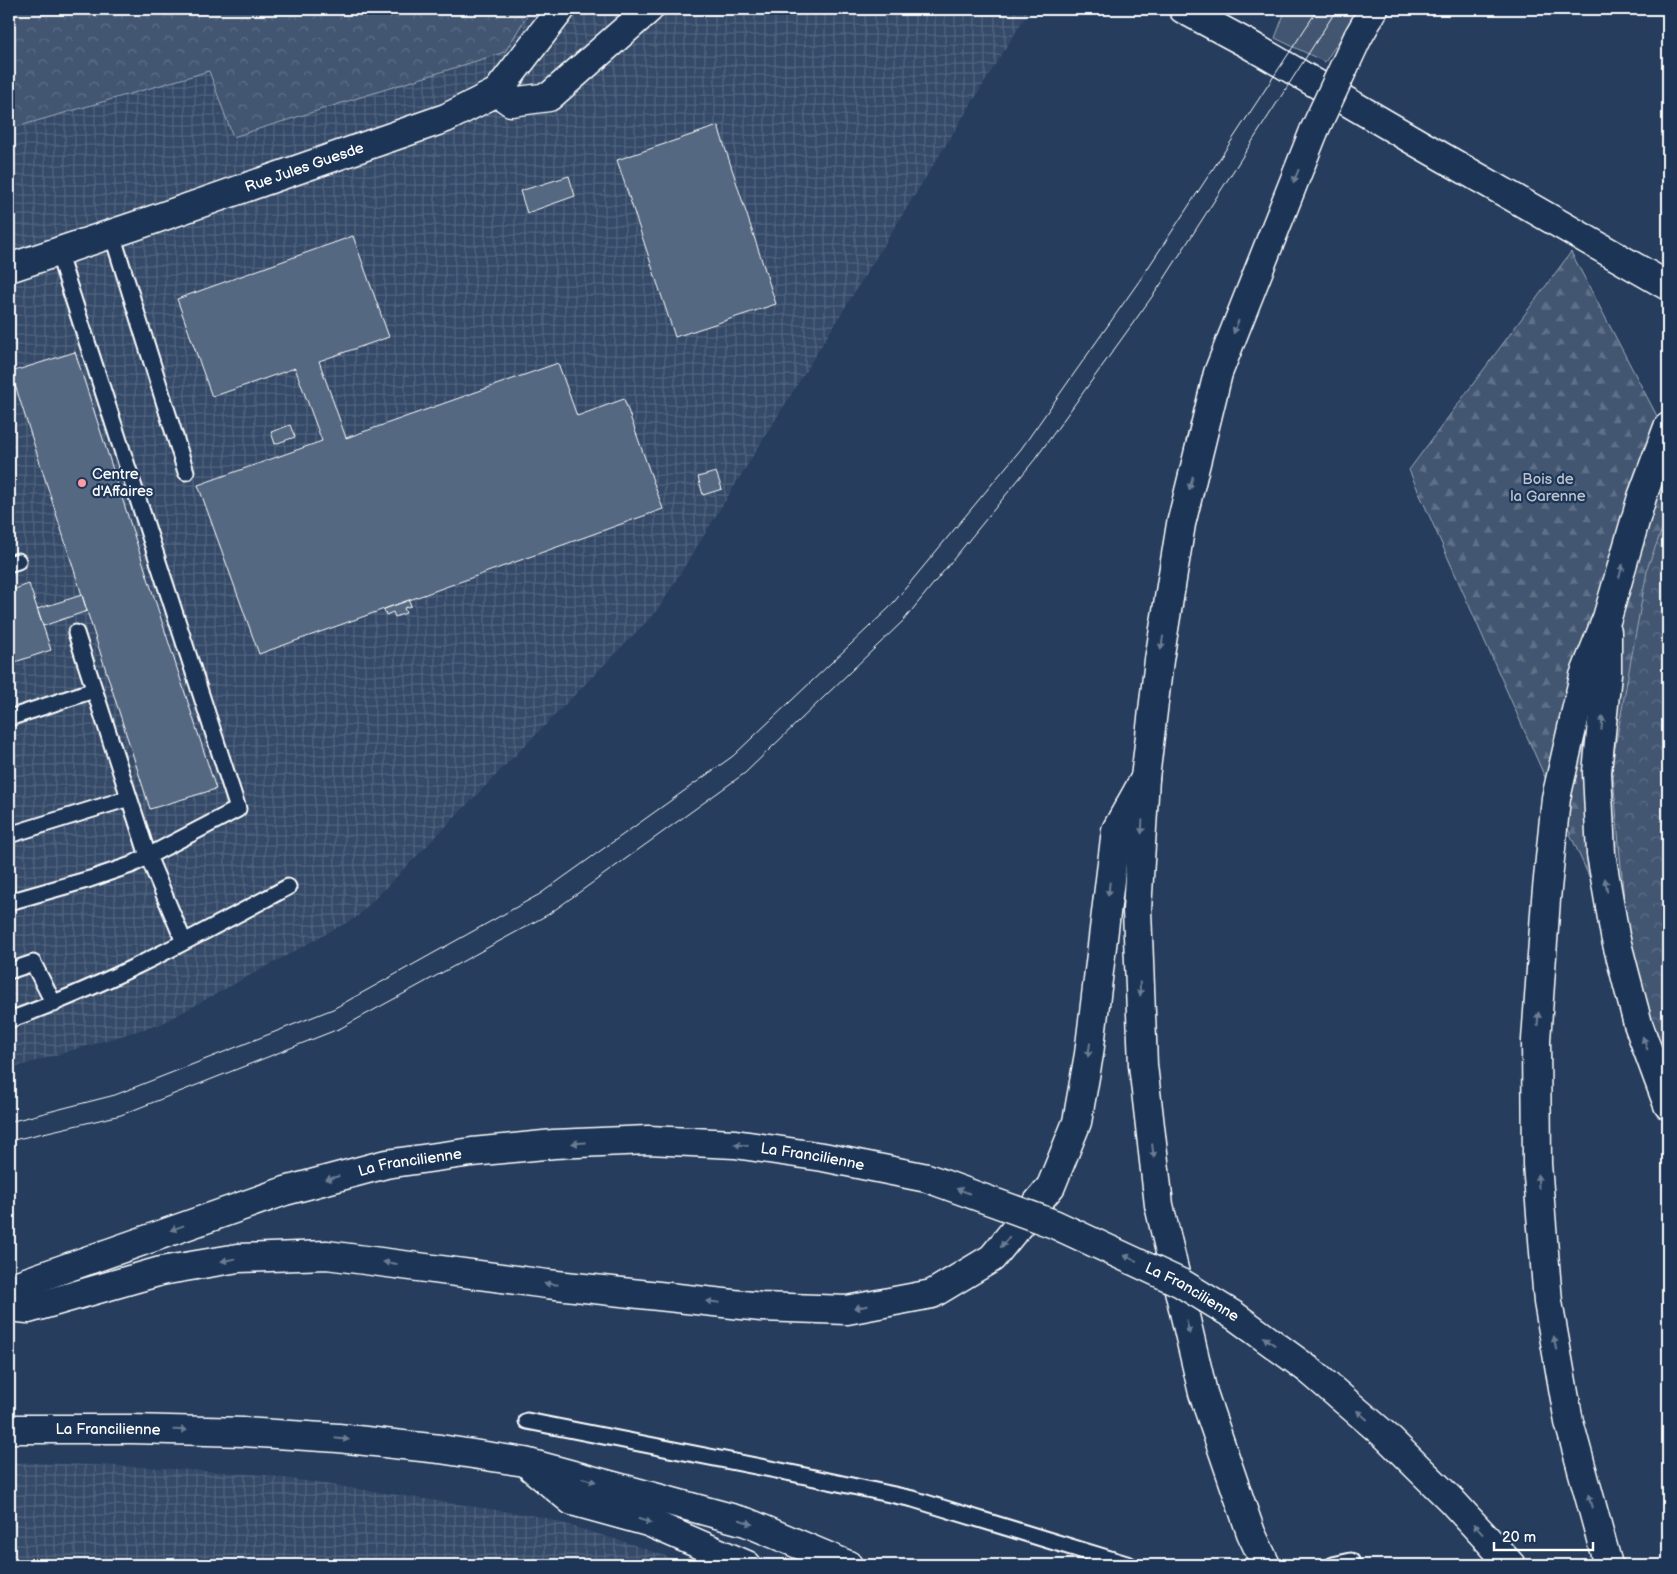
<svg xmlns="http://www.w3.org/2000/svg" width="1677" height="1574" viewBox="0 0 1677 1574" font-family="'Balsamiq Sans',sans-serif">
<style>
.industrial{fill:url(#industrial-grid)}
.grass{fill:#425672;stroke:#a0aab8}
.forest{fill:url(#forest-firs);stroke:#a0aab8}
.park{fill:url(#park-crowns);stroke:#a0aab8}
.building{fill:#556781;stroke:#fff}
.lines{fill:none;stroke-linecap:round;stroke-linejoin:round}
.lane-casing{stroke:#fff;stroke-width:19}
.street-casing{stroke:#fff;stroke-width:31}
.highway-casing{stroke:#fff;stroke-width:31}
.lane{stroke:#1d3557;stroke-width:15}
.street{stroke:#1d3557;stroke-width:28}
.highway{stroke:#1d3557;stroke-width:28}
.tram{stroke:#fff;stroke-width:1}
.highway-bridge-casing{stroke:#fff;stroke-width:31;stroke-linecap:butt}
.highway-bridge{stroke:#1d3557;stroke-width:28}
.oneway{fill:#6c7c92}
.poi-dot{fill:#ff9aa2;stroke:#1d3557;stroke-width:2}
.labels{text-anchor:middle;stroke-width:4.5;stroke-linejoin:round;paint-order:stroke}
.street-label{font-size:15px;fill:#fff;stroke:#1d3557}
.poi-label{font-size:15px;fill:#fff;stroke:#1d3557;text-anchor:start}
.park-label{font-size:15px;fill:#bdc4ce;stroke:#1d3557}
</style>
<defs>
<pattern id="industrial-grid" width="8" height="8" patternUnits="userSpaceOnUse" patternTransform="scale(1.25)"><rect width="8" height="8" fill="#344a68"/><path d="M0 4h8M4 0v8" fill="none" stroke="#52657f"/></pattern>
<pattern id="forest-firs" width="22" height="20" patternUnits="userSpaceOnUse" patternTransform="scale(1.25)"><rect width="22" height="20" fill="#425672"/><path d="M5 1l3.5 6h-7zM16 11l3.5 6h-7z" fill="#5e6f87"/></pattern>
<pattern id="park-crowns" width="20" height="18" patternUnits="userSpaceOnUse" patternTransform="scale(1.25)"><rect width="20" height="18" fill="#425672"/><path d="M2 6a3 3 0 1 1 6 0M12 15a3 3 0 1 1 6 0" fill="none" stroke="#5e6f87"/></pattern>
</defs>
<rect width="100%" height="100%" fill="#263d5e"/>
<filter id="ink" filterUnits="userSpaceOnUse"><feTurbulence type="fractalNoise" baseFrequency=".02" numOctaves="2"/><feDisplacementMap in="SourceGraphic" scale="10" xChannelSelector="R" yChannelSelector="G"/><feConvolveMatrix kernelMatrix="1 2 1 2 8 2 1 2 1" color-interpolation-filters="sRGB"/></filter>
<g filter="url(#ink)">
<path class="industrial" d="M9,9H1030L657,611L357,917L161,1024L9,1069Z
M9,1462L144,1467L265,1475L438,1501L542,1517L631,1544L691,1565H9Z"/>
<path class="grass" d="M1286,9H1360L1325,62L1275,38Z"/>
<path class="forest" d="M1571,252L1668,437V1055L1409,470Z"/>
<path class="park" d="M9,9H531L505,52L233,137L209,71L9,129Z
M1668,514V1088L1626,923L1612,764L1648,566Z"/>
<path class="building" d="M718,126L776,304L675,337L617,160Z
M569,176L575,196L527,213L520,191Z
M353,236L389,337L319,361L346,438L558,363L577,416L624,399L663,509L259,654L198,485L322,441L295,368L212,397L177,299Z
M75,352L216,789L150,809L11,372Z
M290,425L295,437L275,444L271,432Z
M716,472L722,489L703,495L698,477Z
M29,584L51,650L9,664V591Z
M82,595L87,611L43,626L37,609Z
M409,600L411,606L404,608L406,613L395,617L393,612L386,615L384,609Z"/>
<g class="lines">
<g class="lane-casing">
<path id="lane" d="M112,234L186,472
M9,564L18,561
M76,633L148,856L184,942
M9,718L94,690
M9,835L129,798
M9,902L90,879L131,865L238,809L58,252
M9,971L33,963L54,1004
M9,1020C106,986 198,935 288,887
M527,1421L796,1474L913,1499L1130,1565
M1333,1565L1351,1561"/>
</g>
<g class="street-casing">
<g id="street">
<path d="M1183,9L1250,45L1418,143L1668,286"/>
<path d="M497,92L511,102L549,97L649,9"/>
<path id="s1" d="M9,268L135,226L446,118L497,92L561,9"/>
</g>
</g>
<g class="highway-casing">
<g id="highway">
<path d="M1358,37L1374,9"/>
<path d="M1607,632V674L1597,772L1601,854L1615,936L1638,1024L1668,1105"/>
<path id="s2" d="M9,1288L285,1191L386,1164L472,1152L554,1144L648,1140L735,1144L823,1157L927,1178"/>
<path d="M9,1307L28,1309L161,1271L238,1258L327,1255L547,1284L761,1307L847,1310L932,1294L992,1258L1051,1186L1077,1122L1089,1054L1116,830L1145,778"/>
<path d="M1309,1370L1386,1436L1452,1501L1511,1565"/>
<path id="s3" d="M9,1429H132L244,1432L338,1438L440,1449L525,1462L746,1522L848,1565"/>
<path d="M532,1468L572,1501L648,1522L747,1565"/>
<path d="M1266,1565L1251,1533L1203,1393L1159,1205L1143,1065L1137,910L1145,778L1159,660L1181,524L1218,373L1314,131"/>
<path d="M1608,1565L1569,1422L1548,1302L1537,1164L1536,1040L1546,899L1556,798L1584,676L1607,618L1642,497L1668,427"/>
</g>
</g>
<use href="#lane" class="lane"/>
<use href="#street" class="street"/>
<use href="#highway" class="highway"/>
<path class="tram" d="M9,1122L115,1095L333,1009L540,894L733,756L889,608L1021,449L1142,277L1318,9
M9,1141L121,1115L341,1028L549,914L745,773L903,621L1036,458L1159,287L1337,9"/>
<g class="highway-bridge-casing">
<g id="highway-bridge">
<path d="M1314,131L1358,37"/>
<path id="s4" d="M927,1178L1054,1224L1181,1283L1235,1316L1309,1370"/>
</g>
</g>
<use href="#highway-bridge" class="highway-bridge"/>
</g>
<defs><path id="oneway-solid" d="M-6-.8H1V-3.2L6.5 0L1 3.2V.8H-6Z" transform="scale(1.25)"/></defs>
<g class="oneway">
<use href="#oneway-solid" transform="translate(1296 176) rotate(112)"/>
<use href="#oneway-solid" transform="translate(1236 327) rotate(111)"/>
<use href="#oneway-solid" transform="translate(1191 483) rotate(104)"/>
<use href="#oneway-solid" transform="translate(1621 571) rotate(-74)"/>
<use href="#oneway-solid" transform="translate(1162 643) rotate(99)"/>
<use href="#oneway-solid" transform="translate(1602 723) rotate(-85)"/>
<use href="#oneway-solid" transform="translate(1142 827) rotate(93)"/>
<use href="#oneway-solid" transform="translate(1606 885) rotate(-100)"/>
<use href="#oneway-solid" transform="translate(1109 889) rotate(96)"/>
<use href="#oneway-solid" transform="translate(1140 989) rotate(88)"/>
<use href="#oneway-solid" transform="translate(1538 1019) rotate(-86)"/>
<use href="#oneway-solid" transform="translate(1645 1043) rotate(-110)"/>
<use href="#oneway-solid" transform="translate(1089 1050) rotate(98)"/>
<use href="#oneway-solid" transform="translate(579 1143) rotate(177)"/>
<use href="#oneway-solid" transform="translate(741 1145) rotate(-173)"/>
<use href="#oneway-solid" transform="translate(1153 1151) rotate(83)"/>
<use href="#oneway-solid" transform="translate(332 1178) rotate(165)"/>
<use href="#oneway-solid" transform="translate(1538 1181) rotate(-95)"/>
<use href="#oneway-solid" transform="translate(963 1191) rotate(-160)"/>
<use href="#oneway-solid" transform="translate(177 1228) rotate(160)"/>
<use href="#oneway-solid" transform="translate(1005 1242) rotate(130)"/>
<use href="#oneway-solid" transform="translate(1130 1258) rotate(-155)"/>
<use href="#oneway-solid" transform="translate(228 1260) rotate(170)"/>
<use href="#oneway-solid" transform="translate(390 1263) rotate(-172)"/>
<use href="#oneway-solid" transform="translate(551 1284) rotate(-174)"/>
<use href="#oneway-solid" transform="translate(713 1302) rotate(-174)"/>
<use href="#oneway-solid" transform="translate(861 1307) rotate(169)"/>
<use href="#oneway-solid" transform="translate(1188 1327) rotate(77)"/>
<use href="#oneway-solid" transform="translate(1269 1341) rotate(-144)"/>
<use href="#oneway-solid" transform="translate(1555 1343) rotate(-100)"/>
<use href="#oneway-solid" transform="translate(1362 1415) rotate(-139)"/>
<use href="#oneway-solid" transform="translate(180 1430) rotate(1)"/>
<use href="#oneway-solid" transform="translate(342 1439) rotate(6)"/>
<use href="#oneway-solid" transform="translate(589 1480) rotate(15)"/>
<use href="#oneway-solid" transform="translate(1590 1501) rotate(-105)"/>
<use href="#oneway-solid" transform="translate(645 1521) rotate(18)"/>
<use href="#oneway-solid" transform="translate(746 1522) rotate(19)"/>
<use href="#oneway-solid" transform="translate(1478 1529) rotate(-132)"/>
</g>
</g>
<circle class="poi-dot" cx="82" cy="483" r="5"/>
<g class="labels">
<g class="street-label">
<text dy="5" stroke="none"><textPath href="#s1" startOffset="312">Rue Jules Guesde</textPath></text>
<text dy="5" stroke="none"><textPath href="#s2" startOffset="826">La Francilienne</textPath></text>
<text dy="5" stroke="none"><textPath href="#s2" startOffset="421">La Francilienne</textPath></text>
<text dy="5" stroke="none"><textPath href="#s4" startOffset="289">La Francilienne</textPath></text>
<text dy="5" stroke="none"><textPath href="#s3" startOffset="99">La Francilienne</textPath></text>
</g>
<g class="poi-label">
<text x="92" y="479">Centre<tspan x="92" dy="17">d'Affaires</tspan></text>
</g>
<g class="park-label">
<text x="1548" y="484">Bois de<tspan x="1548" dy="17">la Garenne</tspan></text>
</g>
</g>
<rect width="1677" height="1574" fill="none" stroke="#1d3557" stroke-width="30"/>
<rect x="15" y="15" width="1647" height="1544" fill="none" stroke="#fff" stroke-width="2" filter="url(#ink)"/>
<path d="M1494 1542v8h99v-8" fill="none" stroke="#ffffff" stroke-width="2.5"/>
<text x="1502" y="1542" font-size="15" fill="#ffffff" stroke="#1d3557" stroke-width="4" paint-order="stroke">20 m</text>
</svg>
